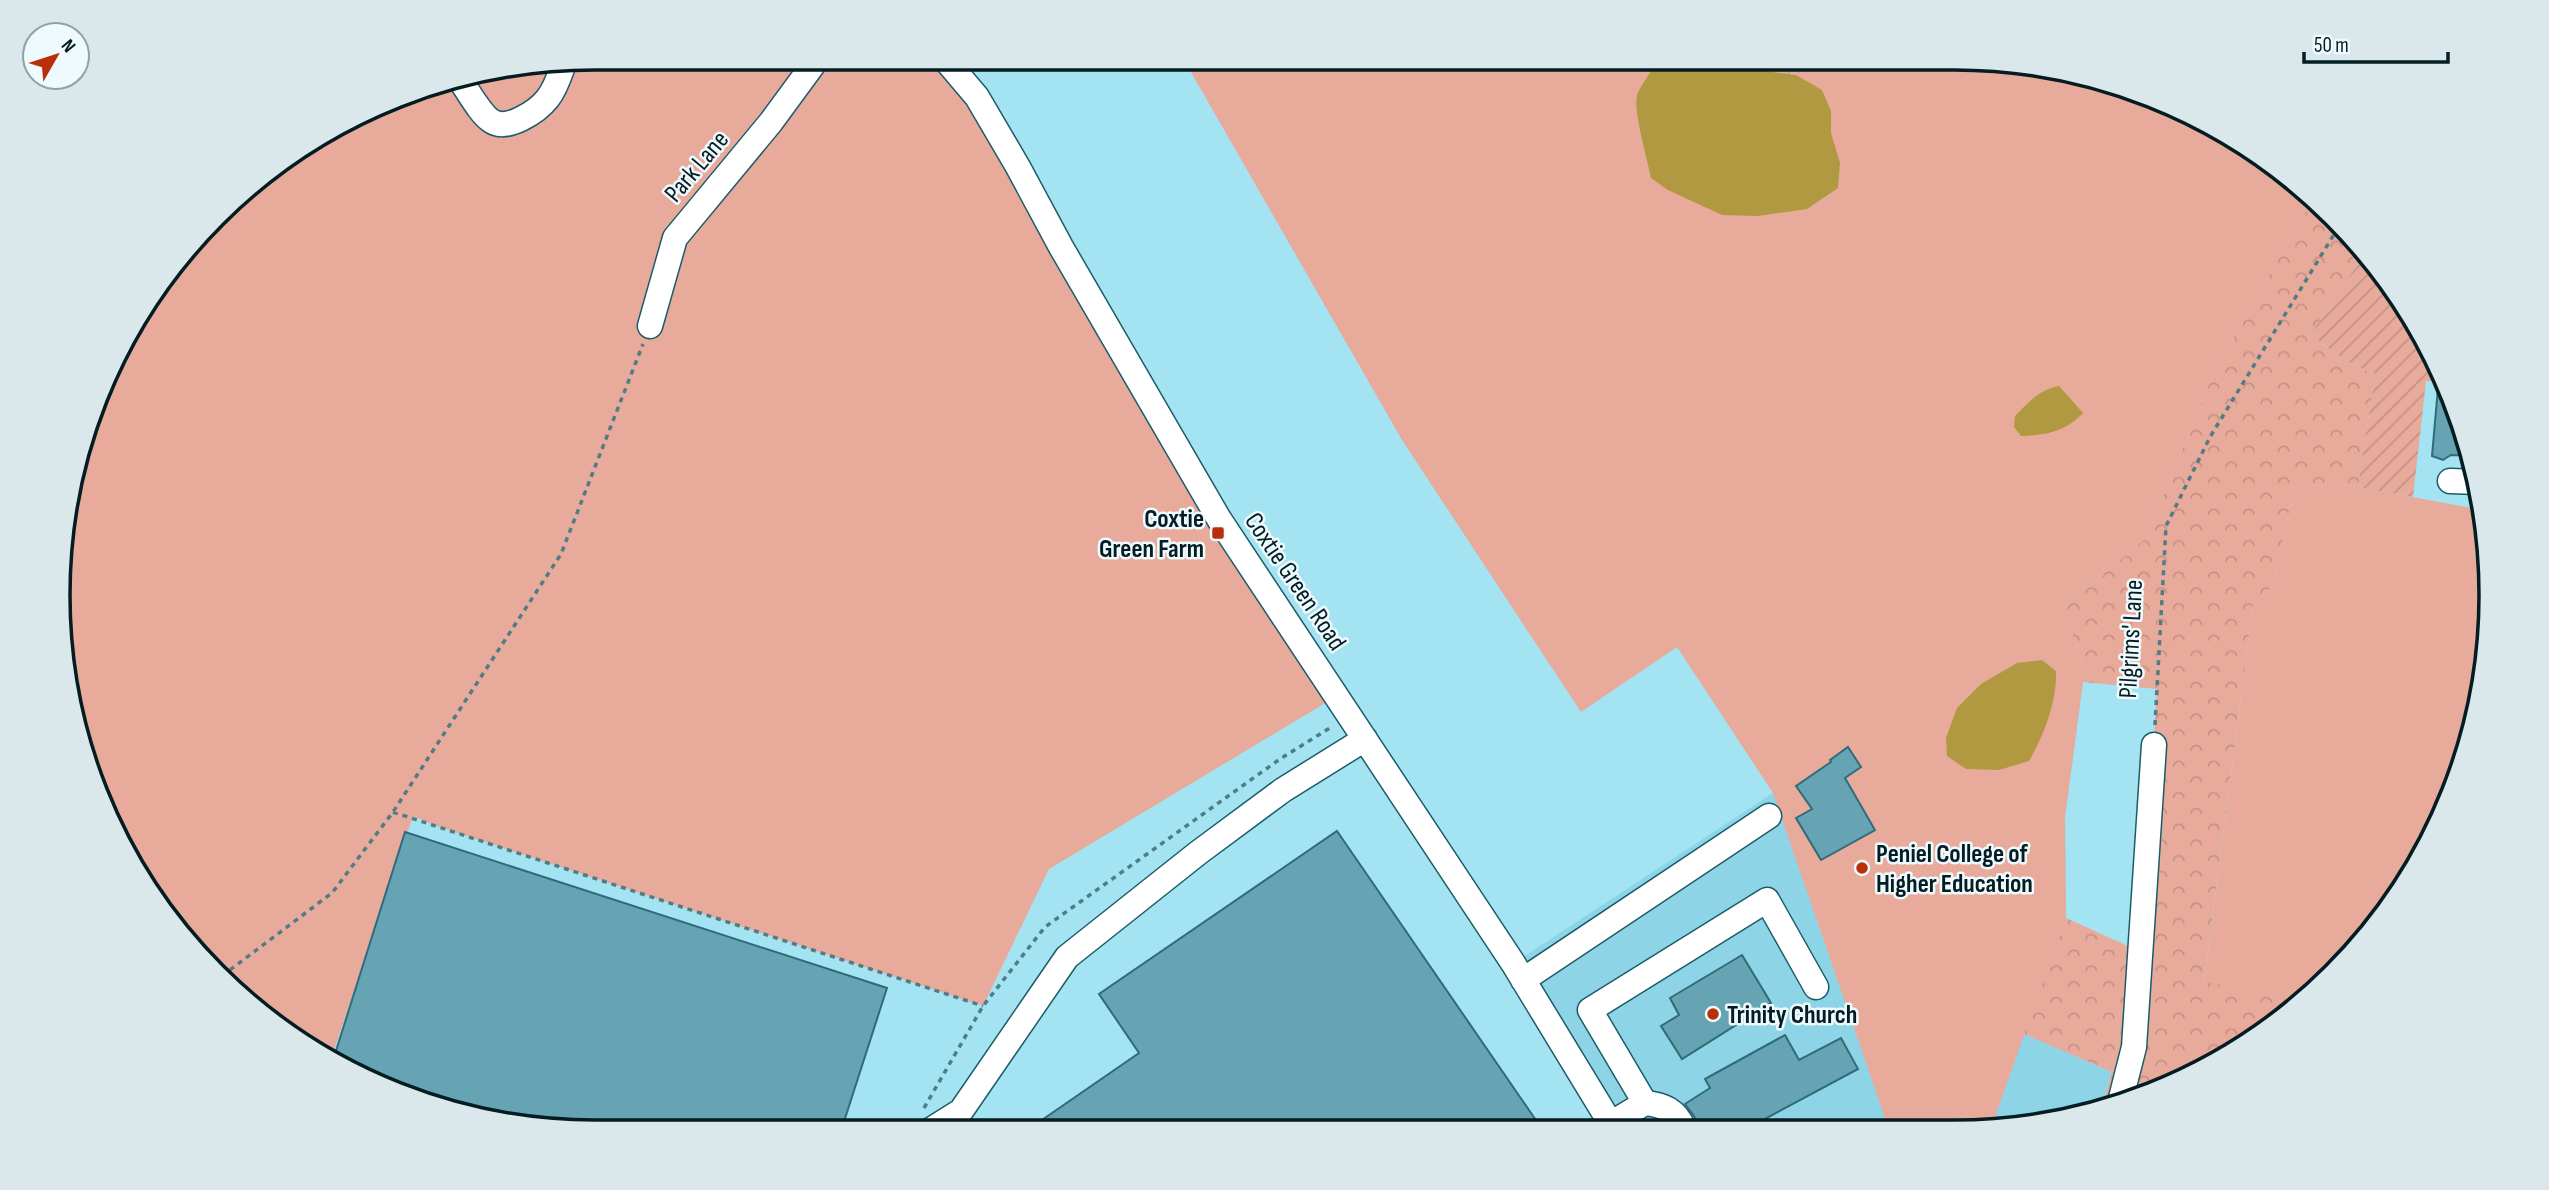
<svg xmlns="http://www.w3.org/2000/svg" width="2549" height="1190" viewBox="0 0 2549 1190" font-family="'Sofia Sans Condensed',sans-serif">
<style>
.built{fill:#8dd5e6}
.grass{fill:#e8aa9b}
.forest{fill:url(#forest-crowns)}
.garden{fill:url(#garden-furrows)}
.water{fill:#b09941}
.building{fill:#67a4b3;stroke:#2f6c7a;stroke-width:2}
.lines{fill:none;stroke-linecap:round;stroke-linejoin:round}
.minor-casing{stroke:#1b5c69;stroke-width:27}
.path{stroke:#507c86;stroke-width:3.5;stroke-dasharray:5 5;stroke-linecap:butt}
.minor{stroke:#fff;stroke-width:24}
.poi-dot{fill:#b92f09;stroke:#eefafd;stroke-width:2.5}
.labels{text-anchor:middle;stroke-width:5;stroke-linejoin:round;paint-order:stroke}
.street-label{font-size:26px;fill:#031d22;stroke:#eefafd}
.poi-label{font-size:26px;font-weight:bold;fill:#031d22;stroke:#eefafd;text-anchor:start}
.rim{fill:none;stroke:#031d22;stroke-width:3.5}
</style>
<defs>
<pattern id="forest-crowns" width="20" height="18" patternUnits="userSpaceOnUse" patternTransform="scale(1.75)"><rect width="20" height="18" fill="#e8aa9b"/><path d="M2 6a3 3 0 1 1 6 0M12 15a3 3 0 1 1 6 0" fill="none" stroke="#c59285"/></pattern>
<pattern id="garden-furrows" width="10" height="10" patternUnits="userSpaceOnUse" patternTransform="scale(1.75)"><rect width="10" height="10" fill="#e8aa9b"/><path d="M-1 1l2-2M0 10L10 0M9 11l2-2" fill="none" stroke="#c59285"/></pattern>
</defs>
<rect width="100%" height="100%" fill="#a4e3f2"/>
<path class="built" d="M2063,609L2075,638L2083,682L2065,817L2066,918L2025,1034L2112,1072L2102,1107L2025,1128L1625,1129L1517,961L2050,611Z"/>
<path class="grass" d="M595,58H944L1337,696L1049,869L983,1006L439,827L413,816L332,1056L241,999L130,863L86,768L62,666L68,491L130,327L241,191L327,130L422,86Z
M1188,58H1954L2058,68L2159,99L2252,148L2313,198L2215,370L2146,538L2063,609L2082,660L2083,682L2065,817L2066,918L1991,1128H1908L1886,1121L1773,793L1677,647L1581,712L1402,440L1184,60Z
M2336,483L2483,510L2491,595L2481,699L2451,800L2380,922L2298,1004L2204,982L2253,605L2273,586L2294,488Z"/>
<path class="forest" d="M1721,58H1823C1800,85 1767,70 1735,70Z
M2313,198L2334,215L2365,253L2310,335L2348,362L2375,374L2358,487L2336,483L2294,488L2273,586L2253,605L2204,981L2298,1004L2281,1021L2160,1091L2102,1107L2112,1072L2024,1034L2066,918L2141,952L2157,689L2083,682L2082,660L2063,609L2146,538L2215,370Z"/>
<path class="garden" d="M2365,253L2400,296L2446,382L2426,381L2413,497L2358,487L2375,374L2348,362L2310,335Z"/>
<path class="water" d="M1659,58H1721L1735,70H1757L1796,75L1822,90L1831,111V133L1840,163L1838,188L1807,209L1758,216L1722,215L1668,190L1651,178C1648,161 1633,111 1637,96C1638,89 1654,68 1659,58Z
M2059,386L2083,413C2065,432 2046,435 2021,436L2014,427L2015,416C2028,403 2040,389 2059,386Z
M2042,660L2056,671C2057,702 2044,734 2029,761L1999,770L1966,769L1947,756L1946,738L1957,708L1981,684L2017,663Z"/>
<path class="building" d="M2438,388L2450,390L2471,456L2451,455L2443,460L2432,456Z
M1848,747L1861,767L1845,778L1875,830L1821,860L1796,818L1812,809L1796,786L1831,762L1830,760Z
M1337,831L1542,1129L1026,1131L1139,1053L1099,994Z
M405,832L887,988L841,1131L595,1132L491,1122L390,1092L334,1057Z
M1742,955L1771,1003L1682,1059L1661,1026L1679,1015L1670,998Z
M1785,1035L1799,1060L1841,1038L1858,1069L1748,1128L1699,1129L1694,1116L1685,1104L1710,1088L1705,1079Z"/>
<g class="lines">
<g class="minor-casing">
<path id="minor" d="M944,58L977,97L1018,167L1061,247L1219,519L1513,963L1614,1129
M460,80C468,91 480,113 490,120C506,133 538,111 548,98C556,88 560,74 564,63
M650,326L675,238L771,122L818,58
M2450,481L2479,482
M1523,980L1769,816
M2120,1102L2134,1047L2154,745
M1645,1103C1664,1105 1676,1110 1684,1129
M1610,1124L1645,1103L1590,1010L1767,900L1816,987
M929,1131L961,1111L1067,957L1198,853L1283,790L1365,739"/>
</g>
<path class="path" d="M2155,725L2166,526L2210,437L2341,223
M393,812L983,1006
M222,976L332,893L393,812L561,554L643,344
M924,1108L983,1006L1045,927L1280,759L1333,726"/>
<use href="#minor" class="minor"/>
</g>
<g class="poi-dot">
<rect x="1211" y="526" width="14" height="14" rx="3.5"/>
<circle cx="1862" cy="868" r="7"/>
<circle cx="1713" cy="1014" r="7"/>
</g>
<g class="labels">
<g class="street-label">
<text transform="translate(696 166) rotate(-50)" y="9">Park Lane</text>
<text transform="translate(1296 581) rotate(56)" y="9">Coxtie Green Road</text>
<text transform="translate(2130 639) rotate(-87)" y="9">Pilgrims' Lane</text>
</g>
<g class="poi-label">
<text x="1204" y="527" text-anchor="end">Coxtie<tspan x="1204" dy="30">Green Farm</tspan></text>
<text x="1876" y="862">Peniel College of<tspan x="1876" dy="30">Higher Education</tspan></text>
<text x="1727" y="1023">Trinity Church</text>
</g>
</g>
<path d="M0 0H2549V1190H0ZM595 70H1954A525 525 0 0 1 2479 595V595A525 525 0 0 1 1954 1120H595A525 525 0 0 1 70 595V595A525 525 0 0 1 595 70Z" fill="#dbe8eb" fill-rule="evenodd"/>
<path class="rim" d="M595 70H1954A525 525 0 0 1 2479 595V595A525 525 0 0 1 1954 1120H595A525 525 0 0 1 70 595V595A525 525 0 0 1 595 70Z"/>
<g transform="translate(56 56) rotate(51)"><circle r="33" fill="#eefafd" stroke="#90a2a5" stroke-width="2"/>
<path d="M0-5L12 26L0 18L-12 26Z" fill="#b92f09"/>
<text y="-10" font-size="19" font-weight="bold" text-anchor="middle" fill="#031d22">N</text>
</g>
<path d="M2304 52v10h144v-10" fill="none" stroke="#031d22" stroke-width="3.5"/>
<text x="2314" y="52" font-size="21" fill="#031d22" stroke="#eefafd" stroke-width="5" paint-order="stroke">50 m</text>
</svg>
